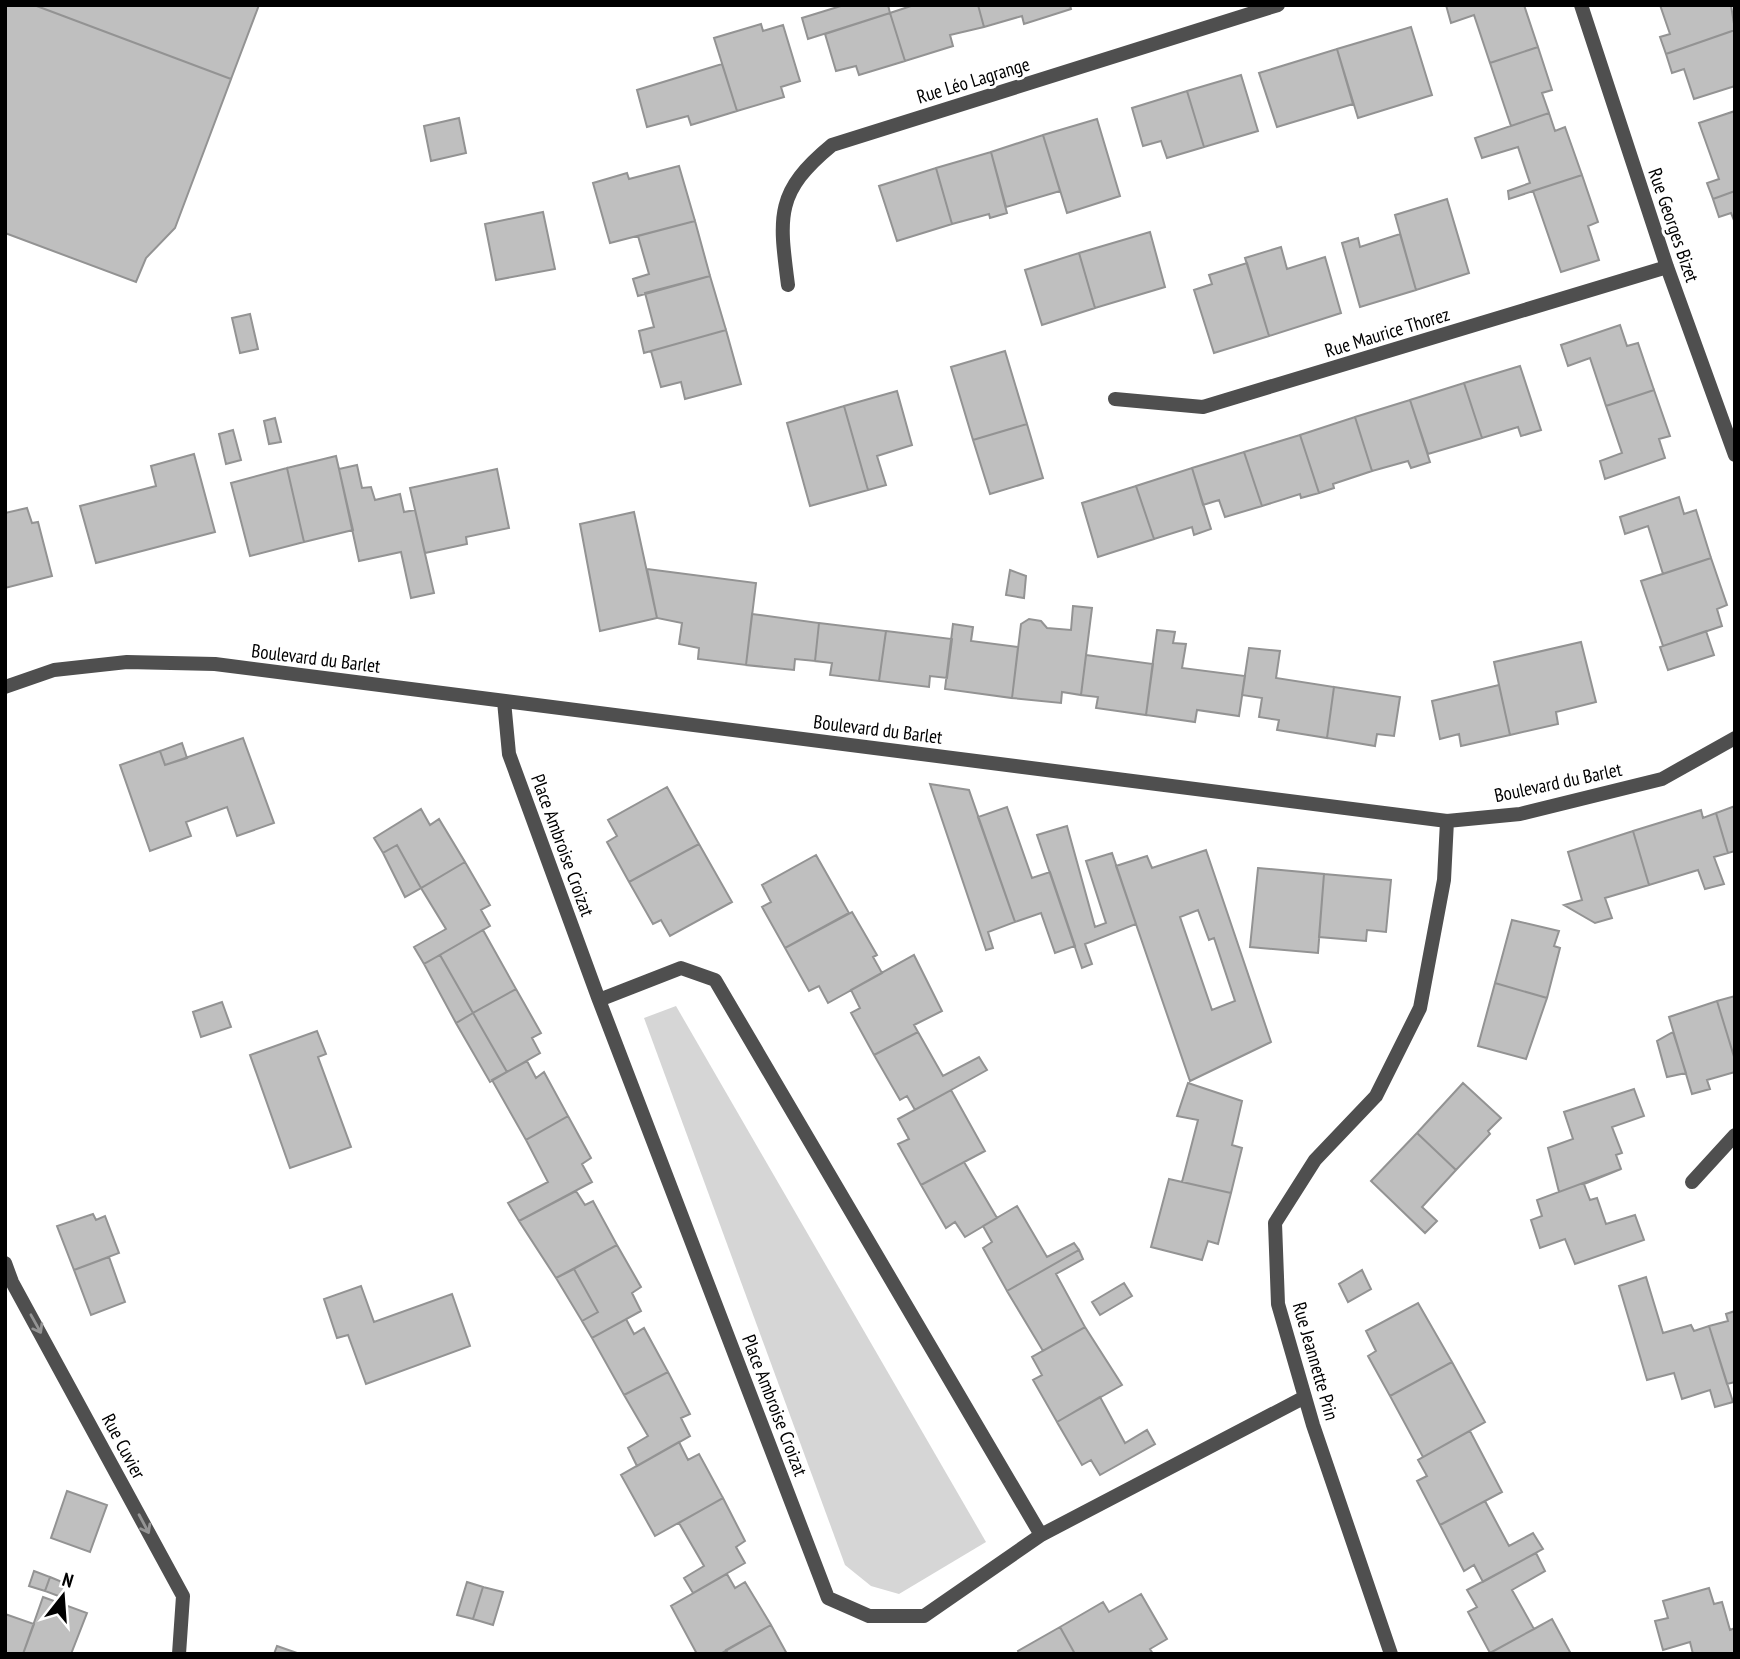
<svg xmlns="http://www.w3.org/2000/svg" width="1740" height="1659" viewBox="0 0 1740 1659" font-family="'PT Sans Narrow',sans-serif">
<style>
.green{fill:#d6d6d6}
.building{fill:#bfbfbf;stroke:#939393;stroke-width:2;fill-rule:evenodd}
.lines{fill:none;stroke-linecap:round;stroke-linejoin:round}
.street{stroke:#4f4f4f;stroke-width:14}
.oneway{stroke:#959595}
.labels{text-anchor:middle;stroke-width:6;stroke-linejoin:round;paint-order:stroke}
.street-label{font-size:19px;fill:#000;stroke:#fff}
</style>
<rect width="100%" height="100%" fill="#fff"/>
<path class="green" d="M676,1006L986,1542L899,1594L871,1586L845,1565L644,1018Z"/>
<path class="building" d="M5,5H34L231,79L175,228L146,258L136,282L5,233Z
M34,5H259L231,79Z
M844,5H888L890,13L808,39L802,18Z
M914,5H978L984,27L950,35L953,46L905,61L890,13Z
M978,5H1070L1071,9L1024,24L1022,16L984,27Z
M1446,5H1524L1538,47L1490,63L1474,15L1451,23Z
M1660,5H1731L1735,30L1666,54L1660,37L1670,34Z
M890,13L905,61L859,75L856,66L836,71L825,34Z
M761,24L763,31L783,25L800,81L781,87L784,97L737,111L714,38Z
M1411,27L1432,95L1358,118L1337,49Z
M1735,30V86L1694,99L1684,69L1672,73L1666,54Z
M1538,47L1552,90L1542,93L1549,113L1511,126L1490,63Z
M1337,49L1353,104L1277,127L1259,73Z
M722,64L737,111L691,125L688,116L647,127L637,90Z
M1241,75L1258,131L1204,147L1187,91Z
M1187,91L1204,147L1167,158L1161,141L1143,146L1132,108Z
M1735,111V191L1713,199L1707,183L1719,179L1699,123Z
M1549,113L1555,131L1565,127L1582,175L1509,199L1508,191L1530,183L1518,147L1482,158L1475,138Z
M459,118L466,153L431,161L424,126Z
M1097,119L1120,196L1067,213L1043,135Z
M1043,135L1060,191L1006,207L991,152Z
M991,152L1007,213L990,218L989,214L952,224L936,168Z
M679,166L695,221L610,243L593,183L627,173L629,179Z
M936,168L952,224L897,241L879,186Z
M1582,175L1598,222L1588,226L1599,260L1561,272L1533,191Z
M1735,191V223L1731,213L1719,217L1713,199Z
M1447,199L1469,273L1416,290L1395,215Z
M543,212L555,269L496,280L485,224Z
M695,221L710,276L638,296L633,279L649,274L638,236Z
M1150,232L1165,287L1095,308L1079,253Z
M1400,234L1416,290L1360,307L1342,243L1358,238L1360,247Z
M1281,247L1287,269L1325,257L1341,313L1269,336L1245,258Z
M1079,253L1095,308L1042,325L1025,270Z
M1247,263L1269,336L1214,353L1194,290L1212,284L1209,275Z
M710,276L726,330L644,353L639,331L654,327L645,293Z
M250,314L258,349L240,353L232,318Z
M1620,325L1627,346L1638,343L1654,390L1606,406L1590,358L1568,366L1561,345Z
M726,330L741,384L685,399L681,382L661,387L651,351Z
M1005,351L1027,424L973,440L951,367Z
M1520,366L1541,430L1521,436L1518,427L1482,438L1464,383Z
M1464,383L1482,438L1428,454L1410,400Z
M1654,390L1670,436L1659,439L1665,458L1605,479L1600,461L1622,453L1606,406Z
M897,391L912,445L877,456L886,485L868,490L844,406Z
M1410,400L1430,462L1411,468L1408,461L1372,471L1355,417Z
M844,406L868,490L810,506L787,423Z
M1355,417L1372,471L1333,484L1334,488L1319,493L1300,435Z
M275,418L281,442L269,444L264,421Z
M1027,424L1043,478L990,494L973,440Z
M233,430L241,460L226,464L219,434Z
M1300,435L1319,493L1301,498L1300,494L1262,506L1244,452Z
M1244,452L1262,506L1225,517L1219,500L1203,505L1192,468Z
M194,454L215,532L96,563L80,506L156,486L151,466Z
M336,456L353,530L304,542L287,468Z
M357,465L362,488L371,487L375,500L400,494L404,512L415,510L434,593L411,598L401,552L359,561L339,469Z
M287,468L304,542L250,556L231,483Z
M1192,468L1211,529L1194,535L1192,527L1154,539L1136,486Z
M497,469L509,528L466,537L467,544L425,553L410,488Z
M1136,486L1154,539L1098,557L1082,503Z
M1679,497L1684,514L1696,510L1711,558L1663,574L1648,526L1625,534L1620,517Z
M27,508L32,523L38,522L52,576L5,588V513Z
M634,512L657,618L600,631L580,524Z
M1711,558L1727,605L1717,609L1722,626L1663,646L1641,581Z
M647,569L756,583L746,665L698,659L699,648L679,644L682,623L657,618Z
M1010,570L1026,576L1024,598L1006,595Z
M1073,606L1092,608L1081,695L1062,692L1061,703L1012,698L1021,624L1029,619L1041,621L1047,628L1071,630Z
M752,614L819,623L815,661L795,659L794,670L746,665Z
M819,623L886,631L879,681L830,675L832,663L815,661Z
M953,624L973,627L971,641L1018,647L1012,698L945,689Z
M1157,630L1175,632L1173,643L1186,644L1182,668L1245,676L1239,716L1197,710L1195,722L1146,715Z
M886,631L952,639L947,678L930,676L929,687L879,681Z
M1706,631L1714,655L1668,670L1660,647Z
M1581,642L1596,702L1556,712L1558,724L1510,735L1494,662Z
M1249,648L1280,651L1276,678L1334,687L1327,738L1277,730L1279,720L1259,717L1262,698L1242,695Z
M1086,655L1153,664L1146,715L1096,708L1098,697L1081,695Z
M1499,685L1510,735L1461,746L1459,734L1440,739L1432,701Z
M1334,687L1400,697L1394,736L1377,734L1375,746L1327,738Z
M243,738L274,823L237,836L227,807L186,822L191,836L150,851L120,765L160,751L165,765Z
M182,743L187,758L165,765L160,751Z
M930,784L969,790L1015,922L988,932L993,948L986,950Z
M667,787L699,844L629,882L607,842L617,836L608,820Z
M1735,806V851L1728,853L1716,813Z
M1007,807L1032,878L1050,872L1075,946L1055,953L1041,913L1015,922L978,817Z
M421,809L430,825L439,819L465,862L421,888L397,845L383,853L374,838Z
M1701,810L1703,818L1716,813L1728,853L1714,857L1724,884L1705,889L1698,870L1649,885L1633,831Z
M1067,826L1095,927L1106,923L1086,861L1112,853L1136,924L1085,944L1092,964L1082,968L1037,835Z
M1633,831L1649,885L1605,898L1612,918L1595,923L1564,905L1582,900L1568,852Z
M699,844L732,902L670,936L661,920L653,924L629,882Z
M397,845L421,888L405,897L383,853Z
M1206,850L1271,1042L1190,1081L1116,866L1147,856L1152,868ZM1198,910L1209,940L1214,938L1235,1001L1212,1010L1180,917Z
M816,855L849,913L785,948L762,907L771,902L762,885Z
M465,862L490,905L481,910L490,926L424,964L414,947L446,929L421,888Z
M1258,868L1324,874L1318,953L1250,947Z
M1324,874L1391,880L1386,932L1367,930L1366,941L1319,937Z
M852,912L877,955L873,957L882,973L828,1003L819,986L809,991L785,948Z
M1512,920L1559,931L1554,946L1560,948L1547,998L1495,983Z
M483,930L516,989L473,1013L440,955Z
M440,955L473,1013L456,1023L424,964Z
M914,955L942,1011L914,1025L918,1032L874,1055L851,1013L860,1008L851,990Z
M1495,983L1547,998L1526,1059L1478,1046Z
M516,989L541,1033L532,1038L540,1053L507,1072L473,1013Z
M1735,996V1060L1717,1001Z
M1717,1001L1735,1060V1072L1707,1080L1710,1089L1692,1094L1669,1017Z
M222,1002L231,1027L201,1037L193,1012Z
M473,1013L507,1072L490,1082L456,1023Z
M317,1031L326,1054L318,1057L351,1147L290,1168L250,1055Z
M918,1032L943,1076L979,1057L987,1070L915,1110L907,1096L900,1100L874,1055Z
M1673,1032L1686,1073L1667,1077L1657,1041Z
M527,1061L536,1078L544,1072L568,1116L526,1140L492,1080Z
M1188,1083L1242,1101L1232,1145L1242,1148L1231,1193L1182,1182L1198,1120L1177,1116Z
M1463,1083L1501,1118L1488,1131L1490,1134L1456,1170L1417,1133Z
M1634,1089L1644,1116L1612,1127L1622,1153L1616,1155L1621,1169L1559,1192L1548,1148L1573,1139L1564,1112Z
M951,1090L985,1151L921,1185L898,1144L909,1139L898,1119Z
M568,1116L591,1158L582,1164L592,1182L519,1221L508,1203L548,1182L526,1140Z
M1417,1133L1456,1170L1422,1207L1437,1221L1425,1233L1371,1181Z
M964,1162L997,1218L965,1237L955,1222L946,1228L921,1185Z
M1621,1169L1584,1184L1590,1200L1597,1198L1606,1224L1635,1215L1644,1240L1575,1264L1565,1239L1540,1248L1531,1220L1542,1216L1537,1200Z
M1169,1179L1231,1193L1218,1244L1208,1241L1202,1260L1151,1247Z
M576,1191L585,1205L593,1201L617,1245L556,1278L519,1221Z
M1017,1206L1047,1257L1074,1243L1079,1250L1007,1291L983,1248L992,1242L983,1226Z
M93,1214L96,1220L105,1216L119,1253L74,1270L57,1226Z
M617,1245L641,1287L632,1293L641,1311L592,1338L582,1321L598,1312L574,1269Z
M1079,1250L1083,1259L1056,1274L1085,1327L1043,1351L1007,1291Z
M109,1257L125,1302L91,1315L74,1270Z
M574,1269L598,1312L582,1321L556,1278Z
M1362,1270L1371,1289L1348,1302L1339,1284Z
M1646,1277L1663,1333L1691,1325L1694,1331L1709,1326L1733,1402L1715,1407L1710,1390L1682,1399L1674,1373L1647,1380L1619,1286Z
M1124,1283L1132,1296L1100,1315L1092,1302Z
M361,1286L374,1322L452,1294L470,1346L366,1384L348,1335L337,1338L324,1299Z
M1418,1303L1452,1362L1390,1396L1368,1356L1376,1351L1366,1331Z
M1735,1311V1382L1727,1384L1709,1326L1728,1321L1726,1314Z
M626,1319L634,1334L644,1328L668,1372L624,1395L592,1338Z
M1085,1327L1122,1385L1057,1422L1033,1380L1042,1375L1032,1357Z
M1452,1362L1485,1422L1423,1457L1390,1396Z
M668,1372L690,1414L681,1418L690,1436L637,1466L628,1448L648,1436L624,1395Z
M1100,1397L1125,1443L1147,1430L1155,1444L1100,1475L1091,1460L1082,1465L1057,1422Z
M1470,1431L1502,1492L1440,1525L1417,1481L1427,1476L1418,1460Z
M679,1442L688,1460L699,1454L723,1498L655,1536L621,1475Z
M67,1491L107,1505L90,1552L51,1538Z
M723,1498L745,1541L736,1547L745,1563L693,1593L684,1578L704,1566L679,1523Z
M1485,1501L1509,1546L1533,1533L1543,1549L1483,1582L1474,1565L1464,1571L1440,1525Z
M1536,1553L1545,1571L1512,1590L1534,1629L1490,1653L1468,1612L1477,1607L1467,1590Z
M34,1571L50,1577L45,1591L29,1586Z
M727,1574L735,1588L745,1582L771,1625L720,1654H697L671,1606Z
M50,1577L67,1584L61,1597L45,1591Z
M467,1582L483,1587L473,1619L457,1615Z
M483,1587L503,1592L493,1625L473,1619Z
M1709,1588L1714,1604L1722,1602L1730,1630L1735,1628V1654H1693L1690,1642L1663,1650L1655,1621L1668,1618L1663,1601Z
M1141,1594L1167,1639L1150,1649L1153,1654H1075L1060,1627L1103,1602L1109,1612Z
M43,1597L87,1613L71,1654H23Z
M5,1614L34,1624L23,1654H5Z
M1552,1619L1571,1654L1490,1653L1534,1629Z
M771,1625L787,1654H728L726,1650Z
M1060,1627L1075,1654H1019L1018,1651Z
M277,1646L297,1653L274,1654Z"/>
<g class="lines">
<path class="street" d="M1581,5L1667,267L1735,455
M788,285C779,216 775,192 832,145L1278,5
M1115,399L1203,407L1667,267
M5,687L54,670L127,662L215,664L1447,821L1520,814L1662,779L1735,738
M504,701L509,754L599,1000
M1692,1182L1735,1135
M5,1263L12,1282L183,1596L179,1654
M1041,1535L924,1616H869L828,1598L599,1000L681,968L715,980L1041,1535L1305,1397
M1391,1654L1313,1425L1278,1304L1275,1223L1315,1160L1376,1096L1420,1008L1444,880L1447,821"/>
</g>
<defs><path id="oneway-shaft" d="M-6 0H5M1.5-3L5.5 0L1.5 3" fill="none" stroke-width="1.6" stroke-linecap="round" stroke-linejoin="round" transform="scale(1.75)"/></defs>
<g class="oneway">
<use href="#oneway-shaft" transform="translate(36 1324) rotate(61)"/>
<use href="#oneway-shaft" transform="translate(144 1524) rotate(62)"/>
</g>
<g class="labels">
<g class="street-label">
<text transform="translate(973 80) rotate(-17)" y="7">Rue Léo Lagrange</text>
<text transform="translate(1674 225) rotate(71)" y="7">Rue Georges Bizet</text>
<text transform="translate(1387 332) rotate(-17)" y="7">Rue Maurice Thorez</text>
<text transform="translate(316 658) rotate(7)" y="7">Boulevard du Barlet</text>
<text transform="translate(878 729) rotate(7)" y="7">Boulevard du Barlet</text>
<text transform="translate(1558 782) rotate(-12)" y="7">Boulevard du Barlet</text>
<text transform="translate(563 845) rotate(70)" y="7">Place Ambroise Croizat</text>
<text transform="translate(1316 1361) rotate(74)" y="7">Rue Jeannette Prin</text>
<text transform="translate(775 1405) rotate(69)" y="7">Place Ambroise Croizat</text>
<text transform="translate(124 1446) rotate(62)" y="7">Rue Cuvier</text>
</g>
</g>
<rect width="1740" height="1659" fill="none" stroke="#000000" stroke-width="14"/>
<g transform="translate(63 1596) rotate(17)" stroke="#ffffff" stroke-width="5" paint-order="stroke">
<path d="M0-5L12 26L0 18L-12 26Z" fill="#000000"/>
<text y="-10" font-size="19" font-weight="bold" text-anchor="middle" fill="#000000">N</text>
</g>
</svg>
